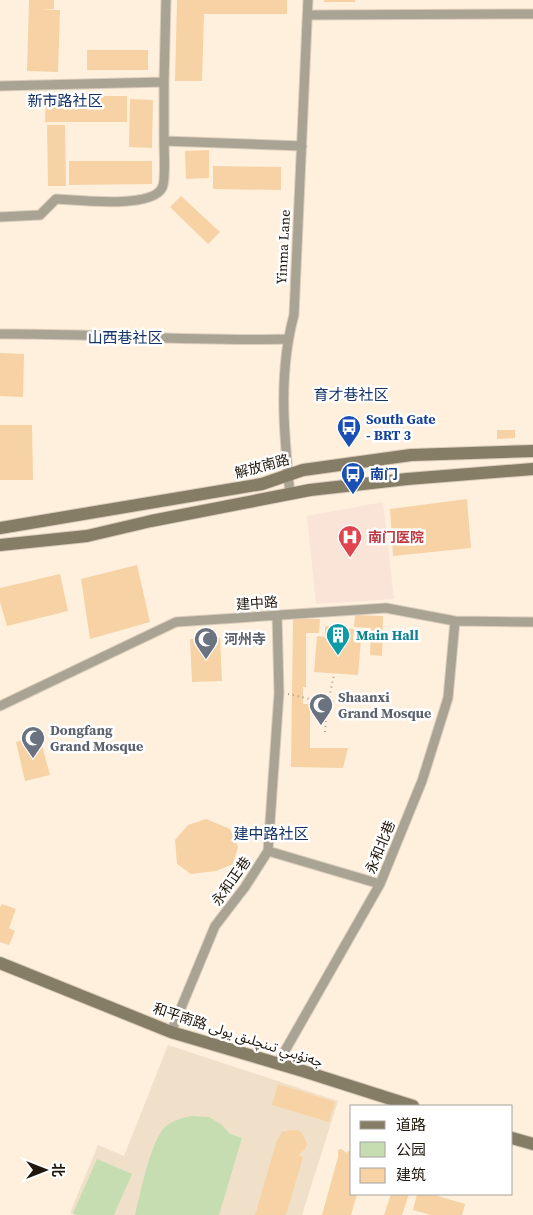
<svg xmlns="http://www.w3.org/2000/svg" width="533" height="1215" viewBox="0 0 533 1215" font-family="'Source Serif 4','Noto Sans Arabic','Noto Sans SC',serif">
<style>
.built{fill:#f1e0c9}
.medical{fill:#fae3d7}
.green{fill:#c6ddb2}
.building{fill:#f6d2a5}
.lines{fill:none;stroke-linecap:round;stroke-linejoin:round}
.street-casing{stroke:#dbcdbc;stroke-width:11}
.secondary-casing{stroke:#dbcdbc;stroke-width:14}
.path{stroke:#a59989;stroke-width:2;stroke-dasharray:1 4;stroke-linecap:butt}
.street{stroke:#a9a394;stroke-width:9}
.secondary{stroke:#867d67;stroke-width:12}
.labels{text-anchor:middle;stroke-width:5;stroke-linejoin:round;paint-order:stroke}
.street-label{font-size:14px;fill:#20170c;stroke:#fff}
.transit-label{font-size:14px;font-weight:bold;fill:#164399;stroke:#fff;text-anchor:start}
.health-label{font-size:14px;font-weight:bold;fill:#be3a42;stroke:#fff;text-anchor:start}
.culture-label{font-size:14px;font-weight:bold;fill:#0d838f;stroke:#fff;text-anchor:start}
.worship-label{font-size:14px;font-weight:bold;fill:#5b616d;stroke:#fff;text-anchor:start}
.neighbourhood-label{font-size:15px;fill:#143368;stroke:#fff}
</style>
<rect width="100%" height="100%" fill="#fff0dd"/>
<path class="built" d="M168,1045L338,1101L302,1215H74L70,1213L98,1145L124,1156Z"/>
<path class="medical" d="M383,502L394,599L316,604L307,516Z"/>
<path class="green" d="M191,1116L209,1117L222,1125L230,1134L242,1138L219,1215H135C140,1195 151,1138 166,1126C174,1120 182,1118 191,1116Z
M97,1159L132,1174L114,1215H77L73,1213Z"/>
<path class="building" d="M29,0H54V9L41,10H60L58,72L27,71Z
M177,0H287V14H204L202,81H175Z
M324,0H355V2H324Z
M87,50H148V70H87Z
M46,96H127V122H45Z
M130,99L153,100L152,148L129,147Z
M47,125H65L66,186H48Z
M209,150V178L186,179L185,151Z
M69,161H152V184L69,185Z
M213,166L281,167V190L213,189Z
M181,196L220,232L208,244L170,207Z
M0,353L24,354L23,397L0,396Z
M0,425H32L33,480H0Z
M497,430H515V438L497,439Z
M467,499L471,548L393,556L390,509Z
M137,565L150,622L90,639L81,579Z
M60,574L68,611L7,626L0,602V588Z
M355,615L383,616L382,656L370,655L371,628L354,627Z
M293,619H320L319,633H306V687H303V704H310V748H348L343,768L291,767Z
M325,626L354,629L353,639L361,640L358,675L314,672L317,636L325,637Z
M220,638L222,681L192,682L190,639Z
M39,735L50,775L25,781L16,742Z
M206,819L230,829L238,847L233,864L216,871L191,874L177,864L175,840L188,825Z
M2,904L16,909L9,928L15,931L9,945L0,942V907Z
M278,1084L335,1102L329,1122L272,1105Z
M291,1130H298L302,1133L307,1144L305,1149L299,1155L303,1157L286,1215H255L277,1140L282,1132Z
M341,1149L347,1153L348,1151L352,1152V1194H357L351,1215H322L338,1157V1150Z
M391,1194H409L402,1215H384Z
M417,1194H431L465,1204L462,1215H431L413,1210Z"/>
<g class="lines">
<g class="street-casing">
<path id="street" d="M308,15L533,14
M164,82V141L302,146
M0,86L164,82L166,0
M0,217L40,215L56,199C78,200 151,209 162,188C166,182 164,151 164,141
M0,334C96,333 191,342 287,339
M290,494C284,435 278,373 294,315L308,0
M0,706L176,622L386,608L455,621L533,622
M268,851L380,884
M171,1032L215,926L245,887L268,851L279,693L277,615
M278,1063L380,884L422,781L448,698L455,621"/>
</g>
<g class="secondary-casing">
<path id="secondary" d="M0,528L262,484L303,470L411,455L533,451
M0,545L87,536L151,521L310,490L407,479L533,469
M0,963L171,1032L303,1071L413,1106
M512,1138L533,1144"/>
</g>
<path class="path" d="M288,694L310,699L347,703
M325,732L327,709L334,674"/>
<use href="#street" class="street"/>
<use href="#secondary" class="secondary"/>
</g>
<defs>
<g id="bus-pin" transform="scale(1.25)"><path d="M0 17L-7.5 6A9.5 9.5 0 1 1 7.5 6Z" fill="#1a4fb4" stroke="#fff"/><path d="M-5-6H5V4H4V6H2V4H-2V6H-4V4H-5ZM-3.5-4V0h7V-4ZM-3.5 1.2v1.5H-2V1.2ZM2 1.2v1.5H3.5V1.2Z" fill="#fff"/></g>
<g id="hospital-pin" transform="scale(1.25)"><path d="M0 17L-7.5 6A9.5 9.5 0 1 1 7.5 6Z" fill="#e0444e" stroke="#fff"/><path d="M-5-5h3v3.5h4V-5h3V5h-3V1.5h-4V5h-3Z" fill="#fff"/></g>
<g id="building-pin" transform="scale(1.25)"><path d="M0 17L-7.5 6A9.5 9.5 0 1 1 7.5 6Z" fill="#0f9aa8" stroke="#fff"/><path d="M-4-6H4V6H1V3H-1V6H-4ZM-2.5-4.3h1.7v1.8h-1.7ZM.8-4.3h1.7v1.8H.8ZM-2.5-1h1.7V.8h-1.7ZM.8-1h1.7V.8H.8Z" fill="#fff"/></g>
<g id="mosque-pin" transform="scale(1.25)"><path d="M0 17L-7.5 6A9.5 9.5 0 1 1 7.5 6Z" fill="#6b7280" stroke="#fff"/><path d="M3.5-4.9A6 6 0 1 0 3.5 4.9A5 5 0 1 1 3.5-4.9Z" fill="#fff"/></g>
</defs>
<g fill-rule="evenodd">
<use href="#bus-pin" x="349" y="427"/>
<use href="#bus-pin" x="353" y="474"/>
<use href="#hospital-pin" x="350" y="537"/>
<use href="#building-pin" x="338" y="635"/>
<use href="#mosque-pin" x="206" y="639"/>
<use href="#mosque-pin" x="321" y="705"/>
<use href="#mosque-pin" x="33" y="738"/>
</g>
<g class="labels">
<g class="street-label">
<text transform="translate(283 247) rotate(-87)" y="5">Yinma Lane</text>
<text transform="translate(262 466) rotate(-15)" y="5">解放南路</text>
<text transform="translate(257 603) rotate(-4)" y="5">建中路</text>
<text transform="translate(380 847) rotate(-68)" y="5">永和北巷</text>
<text transform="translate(231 881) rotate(-55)" y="5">永和正巷</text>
<text transform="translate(238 1035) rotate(18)" y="5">和平南路 جەنۇبىي تىنچلىق يولى</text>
</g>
<g class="transit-label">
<text x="366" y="424">South Gate<tspan x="366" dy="16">- BRT 3</tspan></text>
<text x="370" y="479">南门</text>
</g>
<g class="health-label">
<text x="368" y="542">南门医院</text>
</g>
<g class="culture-label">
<text x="356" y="640">Main Hall</text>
</g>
<g class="worship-label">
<text x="224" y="644">河州寺</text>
<text x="338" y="702">Shaanxi<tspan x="338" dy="16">Grand Mosque</tspan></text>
<text x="50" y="735">Dongfang<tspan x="50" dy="16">Grand Mosque</tspan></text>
</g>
<g class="neighbourhood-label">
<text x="65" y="106">新市路社区</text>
<text x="125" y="343">山西巷社区</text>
<text x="351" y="400">育才巷社区</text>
<text x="271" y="839">建中路社区</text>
</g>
</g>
<rect x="350" y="1105" width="162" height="90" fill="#ffffff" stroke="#a6a29e"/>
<rect x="360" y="1121" width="25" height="8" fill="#867d67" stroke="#a6a29e"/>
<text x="396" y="1130" font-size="15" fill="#20170c">道路</text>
<rect x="360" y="1142" width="25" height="15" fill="#c6ddb2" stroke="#a6a29e"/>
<text x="396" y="1155" font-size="15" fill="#20170c">公园</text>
<rect x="360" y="1168" width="25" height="15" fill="#f6d2a5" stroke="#a6a29e"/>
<text x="396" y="1180" font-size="15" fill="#20170c">建筑</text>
<g transform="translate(45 1170) rotate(90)" stroke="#ffffff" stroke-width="4" paint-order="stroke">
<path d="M0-4L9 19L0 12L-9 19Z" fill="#20170c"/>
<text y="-8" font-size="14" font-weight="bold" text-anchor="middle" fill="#20170c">北</text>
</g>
</svg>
